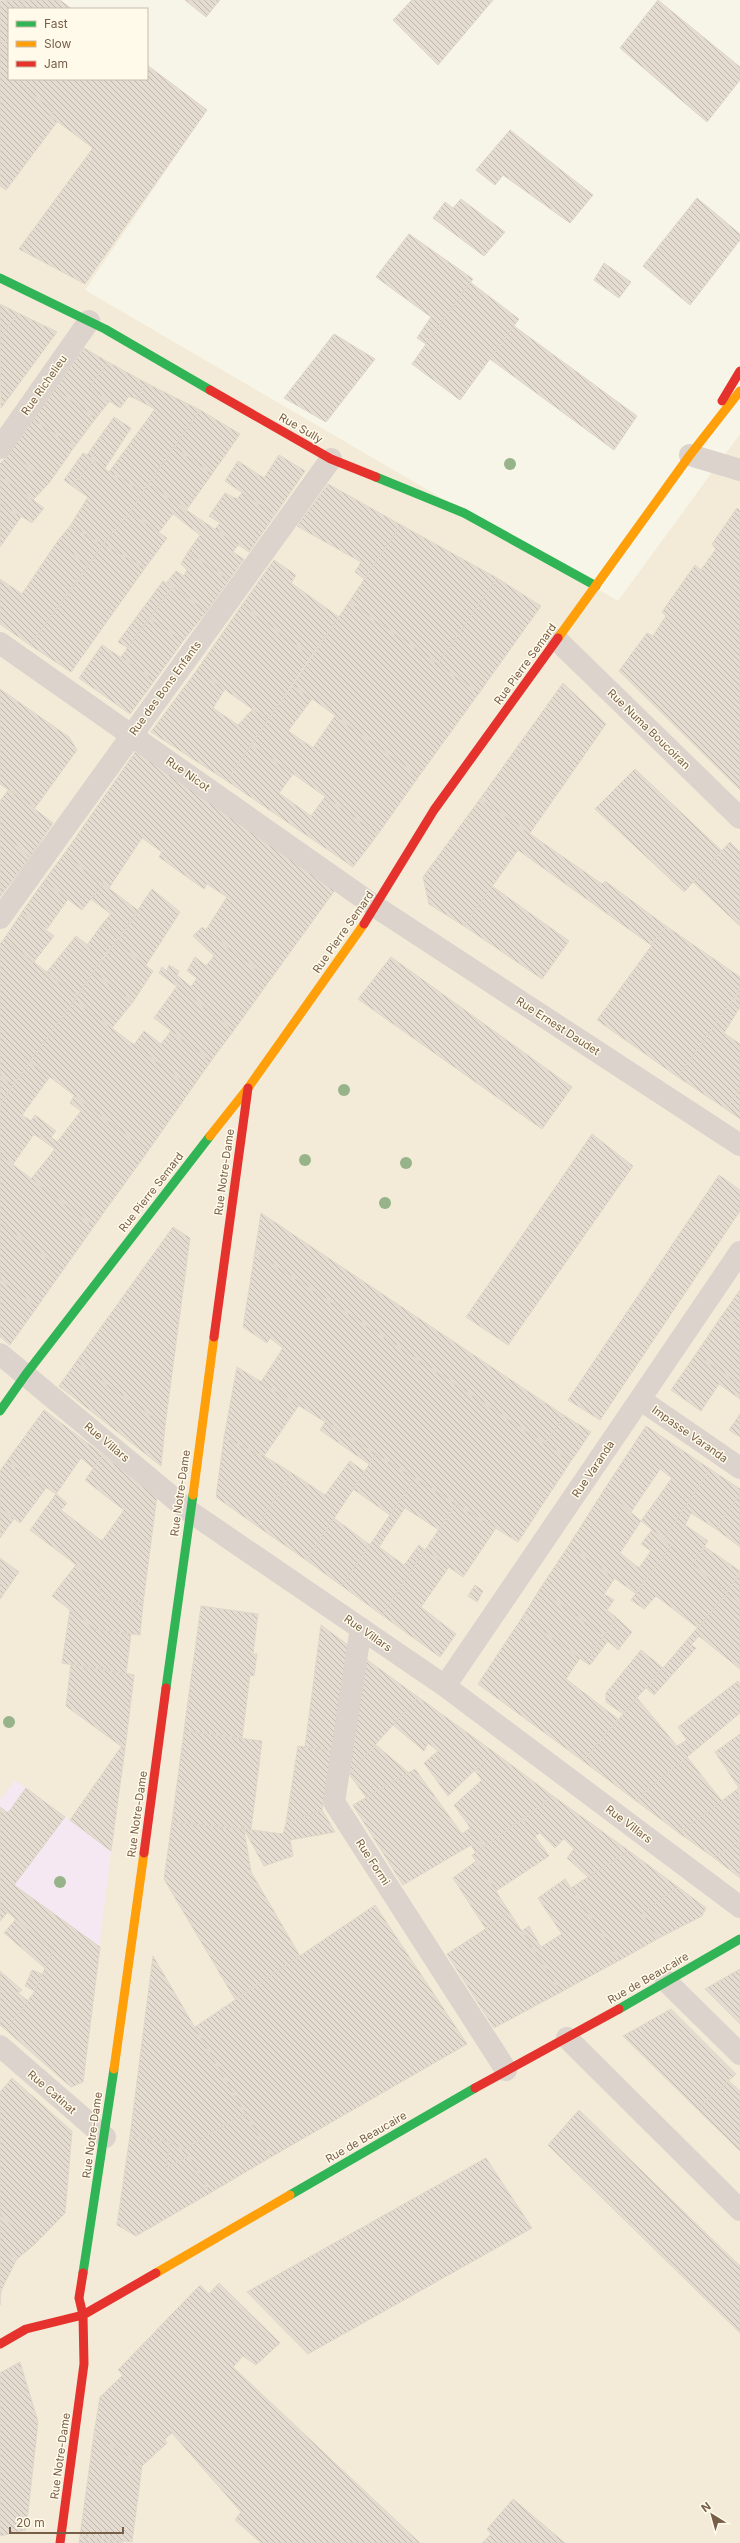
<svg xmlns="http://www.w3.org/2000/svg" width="740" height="2543" viewBox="0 0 740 2543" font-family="Inter,sans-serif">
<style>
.residential{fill:#f3ebd8}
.education{fill:#f5e8f2}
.building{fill:url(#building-back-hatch);stroke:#e0d7ca}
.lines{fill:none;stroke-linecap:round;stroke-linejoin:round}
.lane{stroke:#dbd3cc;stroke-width:22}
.street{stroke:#dbd3cc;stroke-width:22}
.fast{stroke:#30b455;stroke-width:9}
.slow{stroke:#ff9f0a;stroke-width:9}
.jam{stroke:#e5322d;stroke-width:9}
.tree{fill:#97b38a}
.labels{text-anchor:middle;stroke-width:3;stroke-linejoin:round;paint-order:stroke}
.street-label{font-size:11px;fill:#775e47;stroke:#fffaea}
</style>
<defs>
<pattern id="building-back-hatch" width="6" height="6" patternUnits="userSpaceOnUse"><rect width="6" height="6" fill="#e4dcd0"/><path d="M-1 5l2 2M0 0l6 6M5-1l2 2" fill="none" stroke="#beb6ab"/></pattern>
</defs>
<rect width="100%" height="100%" fill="#f7f4e8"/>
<path class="residential" d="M0,0H60L9,9V79H147V65L207,110L85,290L618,601L740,434V2543H0Z"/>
<path class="education" d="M15,1780L111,1851L83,2082L71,2087L6,2030L35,1991L53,1950L0,1906V1800Z"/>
<path class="building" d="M25,0L19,9H9V37L0,48V1Z
M25,0H60L72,9H19Z
M185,0H220L206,17Z
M412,0H493L438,65L393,20Z
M658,0L740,67V80L707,122L620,48Z
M9,37V61L0,53V48Z
M0,53L9,61V79H24L20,85L54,110L50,116L57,122L6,190L0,186Z
M147,65L207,110L85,284L19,249L93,148L50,116L54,110L20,85L24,79H147Z
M510,130L593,195L570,223L503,175L495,185L476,170Z
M697,198L740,234V240L690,305L643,266Z
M461,199L505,232L484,256L433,218L445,202L453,208Z
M409,234L473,279L426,344L417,338L431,317L376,277Z
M604,263L631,282L619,298L594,280Z
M470,282L519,319L460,400L412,364Z
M0,304L18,313L0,338Z
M18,313L57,332L1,408L0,338Z
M514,326L637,416L614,450L490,359Z
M334,334L375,359L326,422L284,398Z
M84,348L108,362L89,388L109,402L96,418L55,389Z
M108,362L146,383L136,399L129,396L120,408L89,388Z
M146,383L200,410L143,492L109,472L155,409L136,399Z
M55,389L96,418L75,446L33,420Z
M200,410L240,434L212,474L174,447Z
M114,417L131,428L105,468L87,455Z
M33,420L75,446L49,483L10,452Z
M174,447L212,474L187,509L148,484Z
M10,452L49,483L33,500L0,476V464Z
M83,453L95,460L72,486L64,480Z
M279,455L305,471L275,515L225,481L238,461L264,478Z
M95,460L109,472L143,492L130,512L103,544L70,526L88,497L72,486Z
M0,476L44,508L32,523L0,503Z
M148,484L238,545L233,552L244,559L229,580L188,552L200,535L173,514L159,532L130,512Z
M328,484L401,525L364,579L355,572L361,562L297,526Z
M225,493L237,499L242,493L275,515L249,552L215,529L220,523L209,516Z
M0,503L21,517L0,547Z
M737,508L740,511V790L619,671L647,633L653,636L666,616L662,612L695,565L701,570L716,549L712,544Z
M130,512L167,538L145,568L103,544Z
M401,525L497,578L438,664L349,602Z
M70,526L103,544L89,566L57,542Z
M57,542L89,566L30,645L0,624V579L22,594Z
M103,544L145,568L71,672L30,645Z
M188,552L229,580L207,611L167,582L176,571L184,576L187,570L181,564Z
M274,560L296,575L291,583L339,617L311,656L242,605Z
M497,578L541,606L479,693L438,664Z
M163,581L173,587L128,648L118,642Z
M173,587L207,611L183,641L149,618Z
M349,602L479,693L419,776L293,685Z
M242,605L311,656L268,720L197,670Z
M149,618L183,641L155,680L121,657Z
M102,645L155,680L130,714L79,678Z
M197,670L225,689L213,708L238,725L253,709L268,720L227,781L151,732Z
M563,683L606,724L530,833L480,799Z
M293,685L312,699L288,731L313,748L335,716L419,776L378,834L251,744Z
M0,689L69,737L77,750L35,808L0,784Z
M251,744L293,774L279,793L311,816L325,797L378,834L353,867L227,781Z
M136,751L335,890L270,980L206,930L227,897L207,884L204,889L159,857L162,852L142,838L109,888L64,854Z
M635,769L722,851L684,892L595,809Z
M9,789L53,823L30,857L0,831V801Z
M480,799L602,884L605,881L666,926L651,945L518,850L464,926L429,904L423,877Z
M0,831L30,857L6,889L0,885Z
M730,842L740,852V926L693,882Z
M64,854L103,884L82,910L44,881Z
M44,881L68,899L47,929L22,912Z
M103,884L139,911L119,938L103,923L111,914L91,899Z
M0,885L6,889L0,897Z
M492,886L569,941L542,979L464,926Z
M152,889L180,912L146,965L116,942Z
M22,912L54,936L33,963L4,939Z
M103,923L119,938L103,957L87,945Z
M666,926L740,977V989L678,1077L597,1020Z
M202,927L270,980L234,1030L159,973L162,967L167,971L169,965L179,971L177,975L191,987L197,978L187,971L195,957L206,966L214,956L193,936Z
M76,936L103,957L78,996L46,973Z
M4,939L78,996L13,1085L0,1075V944Z
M116,942L153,971L133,1002L93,972Z
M391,957L572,1087L542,1129L358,999Z
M93,972L133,1002L112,1028L74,1000Z
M177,986L234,1030L211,1061L154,1018Z
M740,989V1002L734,998Z
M734,998L740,1002V1007L724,1033L740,1044V1088L726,1109L678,1077Z
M74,1000L192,1088L148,1151L30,1062Z
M144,1031L161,1044L171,1031L211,1061L192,1088L134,1045Z
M30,1062L49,1078L22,1115L31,1121L35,1115L56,1131L51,1137L57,1142L81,1111L70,1103L74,1096L148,1151L94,1226L31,1179L55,1149L34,1134L13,1164L0,1155V1105Z
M0,1075L13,1085L0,1105Z
M740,1088V1119L726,1109Z
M592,1134L633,1166L508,1345L466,1317Z
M0,1155L94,1226L63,1270L0,1223Z
M719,1175L740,1190V1211L600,1420L568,1400Z
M261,1213L565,1416L545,1443L255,1252Z
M0,1223L63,1270L37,1307L0,1279Z
M173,1227L190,1238L165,1426L76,1362Z
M255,1252L571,1461L518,1542L261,1382L283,1348L270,1338L267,1343L243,1327Z
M0,1279L37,1307L10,1345L0,1337Z
M740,1290V1325L723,1314Z
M723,1314L740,1325V1384L696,1354Z
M696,1354L740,1384V1399L719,1384L701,1411L671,1390Z
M76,1362L165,1426L161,1466L59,1386Z
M237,1367L299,1405L264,1456L224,1438Z
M44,1410L103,1455L93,1468L81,1458L56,1494L7,1461Z
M740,1414V1437L729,1430Z
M565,1416L591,1432L571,1461L545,1443Z
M326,1421L376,1454L369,1464L320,1430Z
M646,1426L710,1469L664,1539L641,1521L672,1478L660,1469L631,1512L604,1490Z
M224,1438L264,1456L292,1473L257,1526L216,1497Z
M376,1454L415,1478L390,1515L353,1489Z
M103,1455L157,1496L143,1603L101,1599L99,1582L30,1530L56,1494L67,1503L61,1510L102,1541L124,1510L85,1480Z
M7,1461L46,1488L20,1523L0,1508V1471Z
M350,1461L365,1472L306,1560L257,1526L292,1473L325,1495Z
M710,1469L740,1489V1494L716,1529L691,1513L685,1525L708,1541L692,1564L664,1539Z
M415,1478L456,1504L439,1530L405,1508L379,1547L404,1565L419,1545L425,1550L382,1615L342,1586Z
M604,1490L641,1521L620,1553L639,1568L651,1551L641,1544L652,1530L671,1546L635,1593L569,1545Z
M740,1494V1547L716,1529Z
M456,1504L496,1528L463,1577L425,1550Z
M0,1508L14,1519L0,1538Z
M334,1518L370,1545L342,1586L306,1560Z
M569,1545L615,1578L604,1594L614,1600L607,1610L617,1618L604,1636L540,1589Z
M671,1546L727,1593L698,1628L656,1596L644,1609L631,1600Z
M705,1547L740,1571L727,1593L692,1564Z
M425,1550L449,1567L421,1607L456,1634L440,1657L382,1615Z
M0,1558L19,1572L0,1599Z
M76,1565L99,1582L101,1599L143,1603L140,1635L95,1629L52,1596Z
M740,1573V1604L727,1593Z
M475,1585L483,1591L477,1602L468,1596Z
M540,1589L604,1636L585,1662L523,1616Z
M727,1593L740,1604V1669L699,1636L691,1645L696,1648L654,1695L646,1688Z
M201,1606L258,1614L253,1654H257L254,1676L250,1675L242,1738L184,1731Z
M70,1610L95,1629L131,1634L126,1674L62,1663Z
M523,1616L580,1658L566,1679L618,1719L583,1761L478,1684Z
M617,1618L632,1632L618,1650L608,1641L590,1665L585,1662Z
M321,1625L348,1645L332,1751L305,1747Z
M641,1650L663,1668L623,1714L606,1702V1693Z
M366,1659L418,1697L349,1774Z
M71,1664L134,1675L125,1749L66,1706Z
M738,1681L740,1684V1713L635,1800L583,1761L637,1698L677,1746L687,1740L678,1727Z
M418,1697L494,1752L448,1796L424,1763L438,1751L428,1743L424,1751L393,1725Z
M184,1731L262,1741L251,1830L172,1822Z
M740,1734V1788H739L715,1752Z
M376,1745L409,1773L366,1797L349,1774Z
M298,1746L332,1751L322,1810L286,1823Z
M121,1747L125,1749L111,1851L70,1820Z
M494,1752L553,1796L484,1847L454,1805L482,1780L475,1771Z
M687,1757L722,1801L679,1833L635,1800Z
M415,1769L462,1834L470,1828L484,1847L476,1853L471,1845L403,1885L353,1805Z
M26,1788L65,1817L14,1885L100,1947L83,2082L71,2087L6,2030L35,1991L53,1950L0,1906V1807L8,1813Z
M739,1788L740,1842L713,1857L679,1833Z
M553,1796L589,1822L629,1851L588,1877L567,1858L574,1849L564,1839L555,1848L540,1833L535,1836L523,1819Z
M322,1810L335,1832L290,1840L293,1856L264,1866L244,1829L283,1834L286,1823Z
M523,1819L549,1856L496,1891L472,1855Z
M172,1822L244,1829L251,1872L300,1956L235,1999L164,1879Z
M740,1842V1878L713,1857Z
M629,1851L678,1887L642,1913L599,1870Z
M476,1861L510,1913L486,1929L453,1878Z
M599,1870L642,1913L659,1938L620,1960L571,1888Z
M565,1879L620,1960L561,1992L522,1931L529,1926L541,1947L562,1934L538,1898Z
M678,1887L706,1908L702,1916L659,1938L642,1913Z
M375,1905L467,2044L271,2157L195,2027Z
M0,1906L8,1912L0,1921Z
M510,1913L561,1992L494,2028L447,1954Z
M16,1919L53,1950L45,1968L4,1933Z
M153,1956L245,2113L183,2150L170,2142L130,2136Z
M740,1969V2024L705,1989Z
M32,1970L42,1974L35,1991L25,1986Z
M0,1971L22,1990L18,1993L28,2001L6,2030L0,2025Z
M671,2009L736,2074L697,2109L623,2036Z
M12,2078L72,2131L65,2213L35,2244L0,2215V2092Z
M729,2081L740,2091V2151L697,2109Z
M579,2110L740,2266V2333L548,2145Z
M245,2113L271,2157L210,2193L189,2156L166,2168L170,2142L183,2150Z
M130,2136L170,2142L166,2168L189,2156L210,2193L136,2236L117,2225Z
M486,2158L532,2228L308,2354L247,2292Z
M0,2215L35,2244L16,2260L0,2246Z
M0,2246L16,2260L1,2291L0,2305Z
M219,2283L280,2343L256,2365L243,2356L233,2367L420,2543H261L235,2520L241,2512L172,2433L165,2439L167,2443L142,2466L94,2434L100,2397L123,2375L118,2370L200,2285L209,2294Z
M20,2362L38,2422L26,2530L0,2536V2373Z
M94,2434L142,2466L132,2542L80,2536Z
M513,2499L565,2543H482L491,2534L487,2529Z
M80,2536L122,2541L123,2543H79Z"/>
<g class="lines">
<path class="lane" d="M666,1981L740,2054
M567,2038L740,2210"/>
<path class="street" d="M0,448L89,321
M690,455L740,470
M557,640L740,818
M0,643L376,907L740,1145
M0,918L331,459
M0,1354L189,1511L445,1686L740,1907
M641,1400L740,1468
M361,1628L334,1802L506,2070
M445,1686L740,1252
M0,2046L105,2137"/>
<path class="fast" d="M0,278L105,329L210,390
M376,477L464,513L596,586
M0,1411L26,1374L210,1136
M166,1688L193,1495
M619,2009L740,1939
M290,2195L475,2088
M83,2273L114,2069"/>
<path class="slow" d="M558,638L690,455L740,391
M210,1136L248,1088L364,924
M193,1495L214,1337
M114,2069L144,1853
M156,2273L290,2195"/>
<path class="jam" d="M210,390L331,459L376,477
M722,401L740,371
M364,924L434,810L558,638
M214,1337L248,1088
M144,1853L166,1688
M475,2088L619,2009
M0,2344L26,2329L83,2315L156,2273
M60,2543L84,2364L83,2315L79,2298L83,2273"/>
</g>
<g class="tree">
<circle cx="510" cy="464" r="6"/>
<circle cx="344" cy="1090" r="6"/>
<circle cx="305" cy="1160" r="6"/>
<circle cx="406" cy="1163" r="6"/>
<circle cx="385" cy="1203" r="6"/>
<circle cx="9" cy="1722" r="6"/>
<circle cx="60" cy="1882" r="6"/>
</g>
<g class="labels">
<g class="street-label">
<text transform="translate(44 385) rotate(-55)" y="4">Rue Richelieu</text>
<text transform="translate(301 428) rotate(30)" y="4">Rue Sully</text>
<text transform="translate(525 664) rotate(-54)" y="4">Rue Pierre Semard</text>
<text transform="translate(165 688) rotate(-54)" y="4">Rue des Bons Enfants</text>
<text transform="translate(649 729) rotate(44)" y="4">Rue Numa Boucoiran</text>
<text transform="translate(188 774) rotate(35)" y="4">Rue Nicot</text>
<text transform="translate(343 932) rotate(-55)" y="4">Rue Pierre Semard</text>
<text transform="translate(558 1026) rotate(33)" y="4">Rue Ernest Daudet</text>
<text transform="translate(224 1172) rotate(-82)" y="4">Rue Notre-Dame</text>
<text transform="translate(151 1192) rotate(-52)" y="4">Rue Pierre Semard</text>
<text transform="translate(690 1434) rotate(35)" y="4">Impasse Varanda</text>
<text transform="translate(107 1442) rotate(40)" y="4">Rue Villars</text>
<text transform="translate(593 1469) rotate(-56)" y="4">Rue Varanda</text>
<text transform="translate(180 1493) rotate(-82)" y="4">Rue Notre-Dame</text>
<text transform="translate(368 1633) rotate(35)" y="4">Rue Villars</text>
<text transform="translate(137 1814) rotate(-82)" y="4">Rue Notre-Dame</text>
<text transform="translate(629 1824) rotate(37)" y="4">Rue Villars</text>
<text transform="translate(373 1862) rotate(57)" y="4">Rue Formi</text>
<text transform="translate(648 1978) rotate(-30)" y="4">Rue de Beaucaire</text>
<text transform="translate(52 2092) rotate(41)" y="4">Rue Catinat</text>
<text transform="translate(92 2135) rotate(-82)" y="4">Rue Notre-Dame</text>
<text transform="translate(366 2137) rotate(-30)" y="4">Rue de Beaucaire</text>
<text transform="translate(60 2456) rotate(-82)" y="4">Rue Notre-Dame</text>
</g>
</g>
<rect x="8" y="8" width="140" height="72" fill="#fffaea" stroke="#c9bca9"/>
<rect x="16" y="21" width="20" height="6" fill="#30b455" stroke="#c9bca9"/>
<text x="44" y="28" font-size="12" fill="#775e47">Fast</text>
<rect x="16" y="41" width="20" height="6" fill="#ff9f0a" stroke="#c9bca9"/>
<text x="44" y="48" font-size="12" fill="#775e47">Slow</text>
<rect x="16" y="61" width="20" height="6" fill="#e5322d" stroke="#c9bca9"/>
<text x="44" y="68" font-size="12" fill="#775e47">Jam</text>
<g transform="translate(712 2515) rotate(323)" stroke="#fffaea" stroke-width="3" paint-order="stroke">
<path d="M0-3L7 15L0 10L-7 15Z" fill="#775e47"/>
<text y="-6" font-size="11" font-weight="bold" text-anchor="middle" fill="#775e47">N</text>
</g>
<path d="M10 2527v6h113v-6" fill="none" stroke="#775e47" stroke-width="2"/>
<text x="16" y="2527" font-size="12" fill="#775e47" stroke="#fffaea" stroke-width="3" paint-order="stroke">20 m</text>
</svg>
